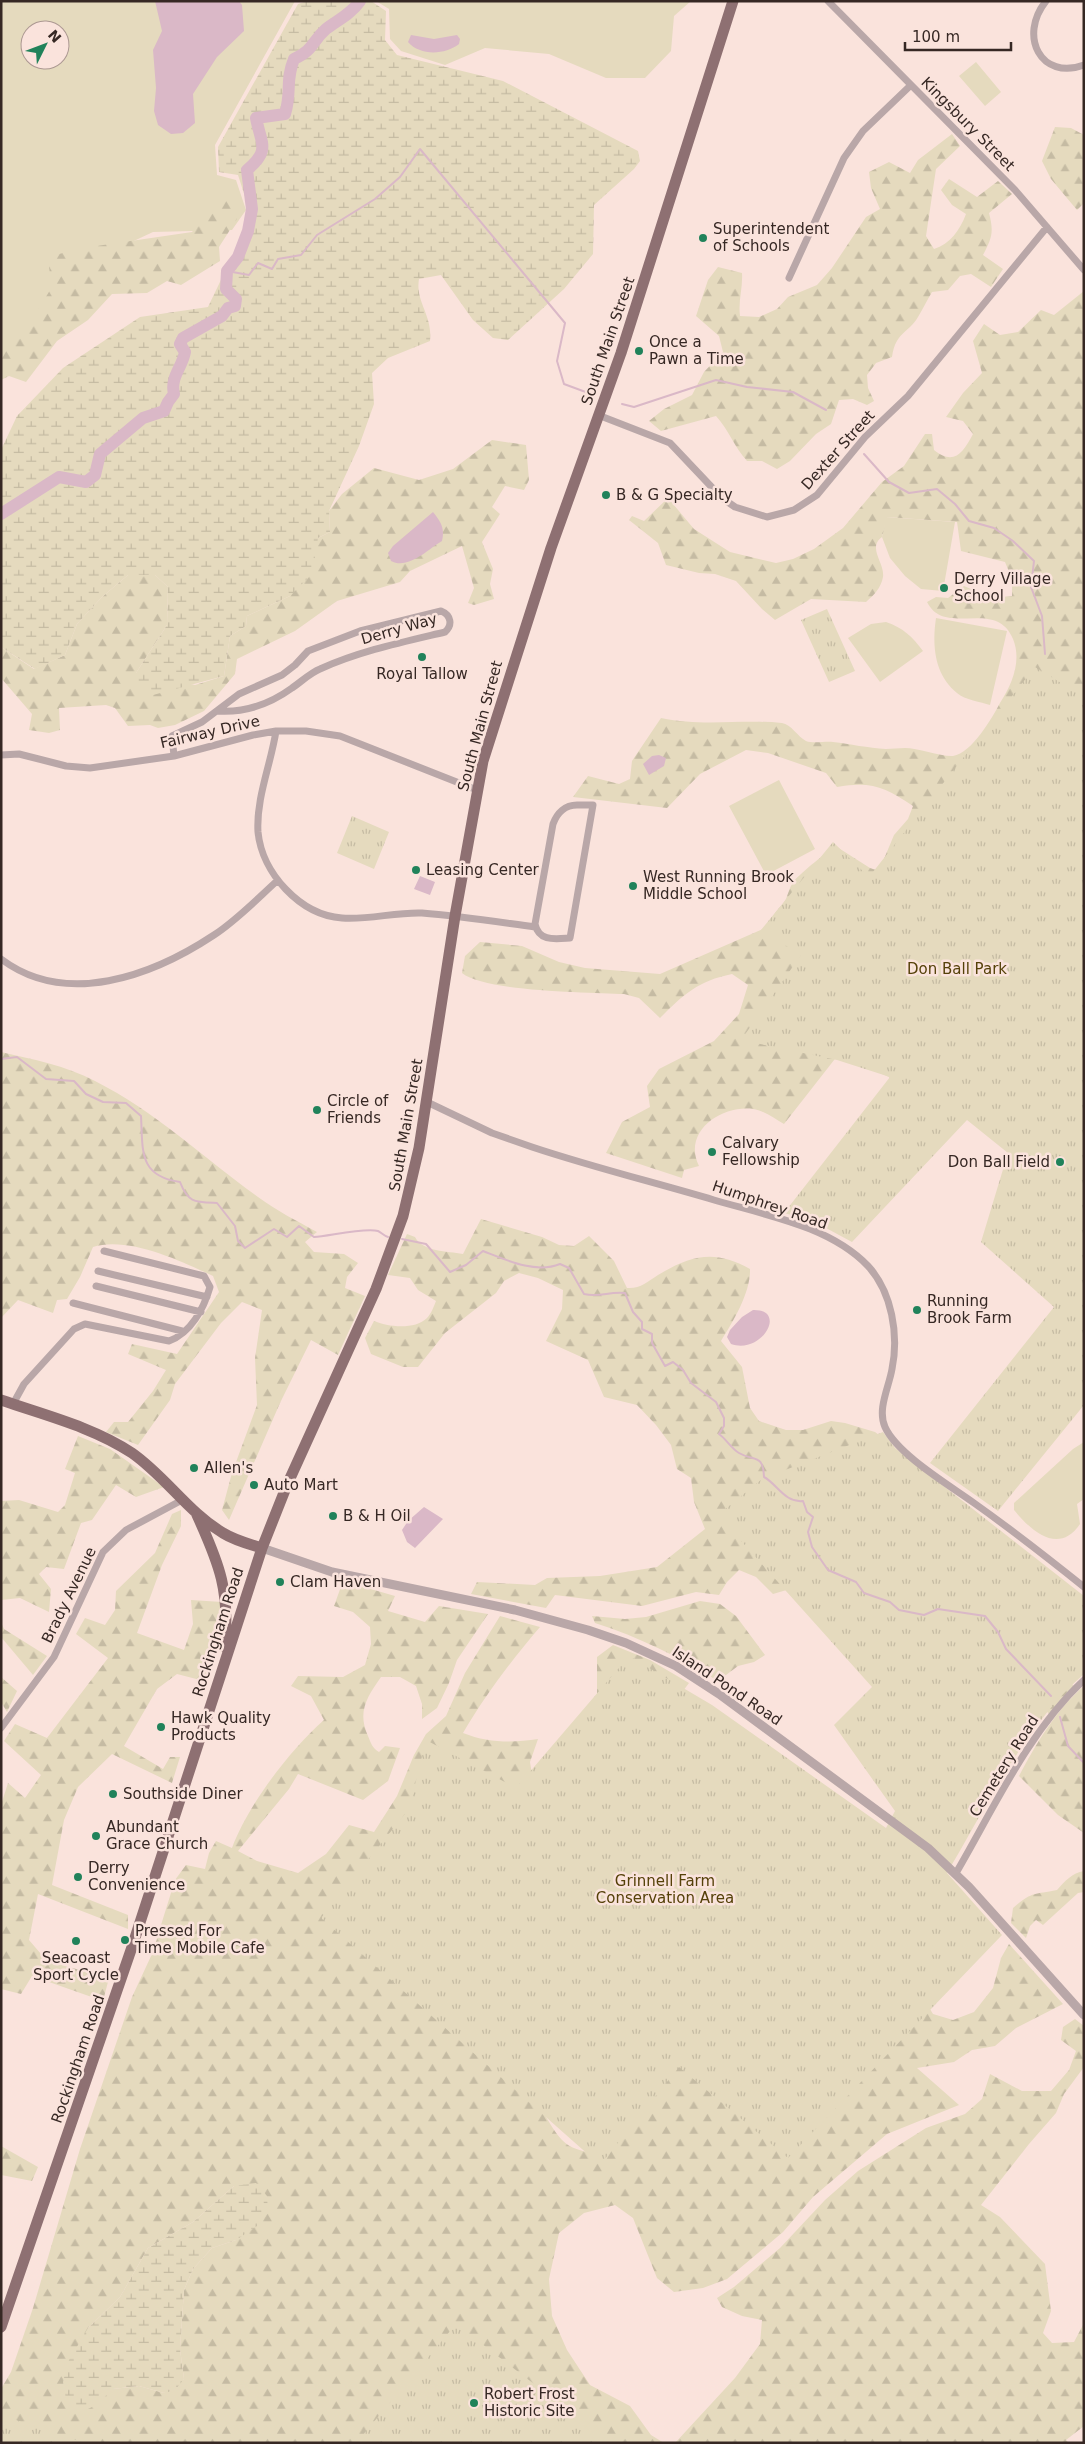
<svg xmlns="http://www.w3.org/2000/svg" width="1085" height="2444" viewBox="0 0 1085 2444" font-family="'DejaVu Sans',sans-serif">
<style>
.grass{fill:#e5dabe;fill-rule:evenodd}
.forest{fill:url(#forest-firs);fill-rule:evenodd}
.wetland{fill:url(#wetland-marsh)}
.park{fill:url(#park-tufts)}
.water{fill:#dab8c7}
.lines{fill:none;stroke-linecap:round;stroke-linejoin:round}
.stream{stroke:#dab8c7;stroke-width:2}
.river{stroke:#dab8c7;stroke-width:12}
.minor{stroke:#b9a7a8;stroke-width:7}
.tertiary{stroke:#b9a7a8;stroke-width:9}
.primary{stroke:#8e7072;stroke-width:11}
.poi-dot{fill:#20825a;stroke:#fae3dc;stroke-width:2}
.labels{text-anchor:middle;stroke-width:5;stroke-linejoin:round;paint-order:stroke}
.street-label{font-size:15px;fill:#362824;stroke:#fae3dc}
.poi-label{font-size:15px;fill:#362824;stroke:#fae3dc;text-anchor:start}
.park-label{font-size:15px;fill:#554109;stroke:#fae3dc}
</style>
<defs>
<pattern id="forest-firs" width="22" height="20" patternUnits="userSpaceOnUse" patternTransform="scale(1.25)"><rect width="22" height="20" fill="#e5dabe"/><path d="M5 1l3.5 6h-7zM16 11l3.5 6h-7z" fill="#c5bba3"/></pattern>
<pattern id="wetland-marsh" width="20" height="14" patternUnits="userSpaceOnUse" patternTransform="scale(1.25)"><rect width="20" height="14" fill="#e5dabe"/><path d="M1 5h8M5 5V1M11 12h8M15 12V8" fill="none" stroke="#c5bba3"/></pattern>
<pattern id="park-tufts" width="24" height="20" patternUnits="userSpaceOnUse" patternTransform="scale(1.25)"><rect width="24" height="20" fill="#e5dabe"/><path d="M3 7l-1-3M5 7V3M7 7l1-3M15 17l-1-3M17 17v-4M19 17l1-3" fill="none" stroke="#c5bba3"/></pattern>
</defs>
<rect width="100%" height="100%" fill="#fae3dc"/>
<path class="grass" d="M1,1H295L215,145L217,175L236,180L246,210L232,230L153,232L76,268L41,348L1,365ZM30,30H60V60H30Z
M376,1H691L674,16L671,51L645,78H606L549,54L485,48L445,65L401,51L390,39L389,9Z
M976,62L1001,92L985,106L959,76Z
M886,517L955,522L943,591L921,589L905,576L890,558L882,537Z
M936,618L1007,631L990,705C981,702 965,700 957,693C934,674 932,645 936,618Z
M886,622C903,628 912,636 923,651L880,682L848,638L871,624Z
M779,780L815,849L766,875L729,806Z
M1084,1442V1499L1077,1504L1080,1524C1059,1555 1032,1532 1014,1510V1503L1073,1449Z"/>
<path class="forest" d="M1055,127L1071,128L1084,135V203L1077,210L1051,179L1042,161Z
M952,134L960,146L936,169L926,236L934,249C950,244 960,230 966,214L952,205L941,190L949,179L977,197L998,181L1012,194L989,213C994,232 992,238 983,255L1003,269L991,287L971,274L960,276L948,290L932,292C927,300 923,309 918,317C908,334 896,331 892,357L876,363L867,375L868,388L874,401L867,405L853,399L839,400L831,424L816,434L790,461L777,469L762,461H747C734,447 729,430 716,416L661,431L649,421L664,409L692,395L704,372L723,352L719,336L696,316L708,280L718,267L742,273C743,288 738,301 740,316L759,317L777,309L788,297L817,285L832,268L866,217L880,209L871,188L869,172L889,162L910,173L918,160Z
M233,198L237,219L219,247L220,261L181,285L167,281L147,293L112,294L88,320L57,341L26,382L9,376L1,380V343L21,337L52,287L49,267L55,255L83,248L192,232L217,202Z
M1084,291V958L820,1224L800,1216L890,1088L889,1077L838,1055L784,1124C775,1119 763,1110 753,1109C721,1105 682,1132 699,1166L684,1170L682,1178L606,1153L622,1122L650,1107L647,1086L659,1069L714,1041L739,1014L748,985L732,974C698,981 684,994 660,1018L639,998L624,994C590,992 485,992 462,973L465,956L480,942L522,946L559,962L585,968L660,974L770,926C774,909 779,911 786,899C788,894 790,886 794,881C801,873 828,850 837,847L870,868L879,871L894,835L908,819L913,806C885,787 871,781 837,787L826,773L768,753L746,750L700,774L667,808L573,797L588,776L619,784L630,779L632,761L661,718C703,727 741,719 782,723C791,724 798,737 806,741C813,744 825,741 833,742C850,744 868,748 886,749C892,749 898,748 905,748C918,748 942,757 953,756C972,753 992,718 1000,703C1012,684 1022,661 1013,639C996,597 945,638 927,602L936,597L948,598L964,586L992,598L1012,596V579L1005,562L961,551L957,522L887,517L882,537C867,548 885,563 883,577C881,588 874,595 866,602L811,599L775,620L762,609L736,581L715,574L699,573L666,565L658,543L629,520L632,516L644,521L668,498L694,529L730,552L776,563L793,559L814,549L843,528L882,482L904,466L925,434H932L934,450C954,466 963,453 973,434L963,421L946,417L963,393L982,373L973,341L984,324L1000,335L1018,332L1041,310L1054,315Z
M492,440L526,445L529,480L524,490L505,486L492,507L500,514L482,542L493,569L490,584L494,599L474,605L468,603L474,588L462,546L410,571L400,582L337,601L295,631L237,659L235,674L204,711L175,725L158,728L150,725L128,726L115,708L106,705L59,708L60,730L49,733L29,730L32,714L1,678V647L34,669L65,655L77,624L102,597L128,575H155L168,587L167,625L136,673L195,685L224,676L230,636L246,626L247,616L290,596L318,538L330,532L329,511L342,494L374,468L419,480L453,469Z
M1,1052C32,1059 67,1066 95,1081C156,1112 204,1158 258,1197C277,1211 297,1221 317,1232L305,1242L314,1252L344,1254L358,1263L347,1277L345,1288L365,1296L338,1355L311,1340L280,1403L229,1520L222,1510L232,1473L257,1405L255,1358L262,1310L242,1302L221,1323L175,1384L170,1400L138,1445L106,1432L114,1422H128L153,1391L166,1370L128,1354L132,1344L177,1354L219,1292L213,1276C181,1261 128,1236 93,1247L80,1277L67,1299L57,1300L53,1313L18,1300L1,1318Z
M481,1219L542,1237L559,1245L574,1246L589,1236L614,1261L627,1288C640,1289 647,1282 658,1275C691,1255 715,1249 750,1269C751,1292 733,1322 721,1341L742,1367L750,1408L759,1421L786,1430H803L831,1421L845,1423L875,1432L883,1438L1064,1678L1074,1686L1049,1715L1041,1699L790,1589L773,1594L756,1577L739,1570L727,1582L719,1595L696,1592L642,1606L555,1595L546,1608L471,1594L477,1582L535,1585L547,1578L600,1576L657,1567L705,1529L694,1502L691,1478L677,1469L671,1445L656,1425L637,1405L604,1397L588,1360L546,1341L562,1309L563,1290L538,1278L519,1273L504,1281L496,1293L445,1333L418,1367H403L371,1354L365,1338L374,1321C388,1327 415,1330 427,1318C431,1314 434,1306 436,1301L418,1290L410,1278L388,1275L407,1234L415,1237C423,1252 447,1251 463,1254Z
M78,1436L110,1449L164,1487L136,1497L116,1485L92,1520L81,1523L64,1569L46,1567L39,1574L51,1589L49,1612L20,1598L1,1600V1501L19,1500L58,1512L65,1505L75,1473L65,1469Z
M181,1510V1526L162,1565L137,1633L184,1650L193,1624L191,1600L222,1602L204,1681L177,1674L157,1689L124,1746L163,1769L170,1757H180L172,1783L112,1754L78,1787L64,1820L52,1885L128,1915V1929L38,1894L29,1940L47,1961L109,1978L103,2001L32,1976L21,1994L1,1989V1805L8,1783L25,1798L41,1775L4,1741L15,1724L47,1738L108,1658L76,1634L85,1618L105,1625L115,1610L116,1591L155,1553L172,1514Z
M343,1581L395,1596L388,1611L425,1622L439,1606L488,1614L457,1660L449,1683L437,1708L422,1719V1704L416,1686L400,1677H381C367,1697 357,1712 368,1736C371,1743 372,1748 379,1752L385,1746L400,1748L388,1781L363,1800L298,1774L289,1789L238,1851L257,1861L298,1873L326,1854L349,1825L374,1832L397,1796L414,1755L426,1734L446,1716L465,1673L500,1616L540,1627C511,1661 486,1694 463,1733C488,1743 513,1743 538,1739L530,1762L535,1793L550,2108L546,2117C563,2145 567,2149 599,2154L687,2054L927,2004L933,2014L953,2020L974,2012L993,1988L1001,1958L1009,1944L1063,2004L1016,2028L995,2046L972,2050L954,2062L917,2068L959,2105L887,2134L813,2197L783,2232L727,2279L703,2288L674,2292L657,2278L633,2218L615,2205L584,2213L559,2233L549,2279L552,2316L567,2350L590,2385L630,2406L651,2435L664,2443H1V2389L11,2372L33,2308L80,2149L132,1997L152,1954L175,1880L186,1865L205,1869L209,1853L216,1841L232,1848C248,1805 289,1751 324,1720L311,1696L291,1686L298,1676L343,1677L365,1665L371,1644L370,1627L353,1612L334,1606ZM234,2186L236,2240L212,2248L193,2269L184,2290L180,2349L184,2379L164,2393L139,2386L113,2389L88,2328L120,2297L148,2248L193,2222Z
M700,1601L720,1604L736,1616L765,1655L754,1662L738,1666L718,1681C679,1657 639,1637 595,1623L592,1616L625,1619L646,1617Z
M1,1622L4,1629L47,1656L33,1675L1,1637Z
M613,1645L650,1660L689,1683L671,1707L597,1722V1657Z
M1,1677L17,1691L7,1712L1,1702Z
M1084,1686V1833L1058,1815L1019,1776C1036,1744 1055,1711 1084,1686Z
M1084,1871V1892L1078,1893L1043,1925L1036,1920L1030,1926L1026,1938L1011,1923L1013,1908C1033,1891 1033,1895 1057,1890C1065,1881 1072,1873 1084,1871Z
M1075,2019L1084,2026V2067L1064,2094L1056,2113L1029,2144L981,2205L1000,2217L1045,2264L1051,2311L1043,2333L1052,2343L1074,2342L1084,2323V2426L1066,2440L1069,2443H675L735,2378L760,2344L762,2320L742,2316L722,2307L717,2298L734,2287L780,2248L825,2200L858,2171L926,2128L965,2114L982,2099L990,2074L1022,2091H1051L1069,2070L1076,2051L1061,2040L1063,2027Z
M1,2146L38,2167L32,2181L1,2175Z"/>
<path class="wetland" d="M308,1H371L386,11L385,40L397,55L503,81L638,151L640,161L634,169L594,205L593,254L564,289L508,340L493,338L473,320L441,275L419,279C415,302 433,315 430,341L388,358L372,373L374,404L359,446L329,511L330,532L318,538L312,574L290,596L247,616L246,626L230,636L224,676L153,695L134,686L136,673L167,625L168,587L155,575H128L102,597L77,624L65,655L35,669L1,647V450L17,416L63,368L140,317L208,307L241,238L249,209L238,175L219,172L218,147L298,4Z
M256,2183L267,2196L268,2213L257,2226L236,2240L212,2248L193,2269L184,2290L180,2349L184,2379L175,2390L164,2393L139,2386L113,2389L96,2405L78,2414L66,2399L63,2382L68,2362L88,2328L120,2297L148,2248L193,2222L234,2186Z"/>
<path class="park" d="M827,609L855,671L829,682L801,620Z
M1035,667L1084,697V1405L998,1511L930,1463L1054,1307L981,1242L1008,1153L967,1120L852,1242L813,1221L784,1213L890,1077L837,1060L741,1040L801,955L761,930L833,842L869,877Z
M352,816L389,832L374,869L337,853Z
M883,1432L895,1448L1084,1596V1674C1025,1725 987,1806 947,1873L1002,1935L788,2158L679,2067L600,2165L321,1918L409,1809L426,1740L516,1788L629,1656L712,1705L886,1828L895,1811L834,1725L872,1687L718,1515L762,1479Z
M456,2324L611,2443H356Z
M1,2415L85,2443H1Z"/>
<path class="water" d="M155,1H239L242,5L244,31L217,57L193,94L195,123L183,133L171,134L158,125L154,111L156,88L153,50L162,31Z
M411,35L434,39L457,35L460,39L459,44C445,55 420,56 408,42Z
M433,512C441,522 445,528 442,541C427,550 408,570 391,561L388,553L393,546Z
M659,755L666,758L664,766L649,775L643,764L652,756Z
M420,876L435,882L430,895L414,889Z
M753,1310C788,1309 762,1355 731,1344L727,1337L730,1330L742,1317Z
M424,1507L443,1519L415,1548L407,1542L402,1530L408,1521Z"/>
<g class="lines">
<path class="stream" d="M227,271L249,275L258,263L272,269L278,259L301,255L317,235L375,199L400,177L420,149L565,323L557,361L564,384L591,394
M622,404L634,407L716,380L747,387L793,392L826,410
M864,454L889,482L909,493L937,489L955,504L969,521L994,528L1013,541L1034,561L1031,587L1042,616L1045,654
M1,1059L17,1057L46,1079L74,1081L86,1094L103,1102L126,1103L141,1116C143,1150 138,1176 180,1182C188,1203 195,1202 217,1203L235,1226L238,1241L245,1248L274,1229L287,1237L299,1226L314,1237C329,1236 366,1227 378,1231C382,1233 384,1236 388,1237
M402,1239L426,1244L450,1272L466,1265L483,1251C506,1260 535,1274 560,1264L569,1268L584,1294C600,1298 609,1291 625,1293L633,1312L642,1322V1329L652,1334V1343L665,1366L673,1362L683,1370L691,1383L716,1402L724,1418V1426L719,1434C726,1439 732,1449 739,1453C754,1462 763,1453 764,1477C777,1484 785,1503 803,1501L807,1512L813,1517L808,1532L812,1547L828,1570L856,1582L864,1593L890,1602L899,1610L924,1615L938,1609L985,1616L998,1632L1006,1649L1051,1696
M1060,1717L1068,1746L1084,1763"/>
<path class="river" d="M1,514L59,477L86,482L95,475L100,454L143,418L164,411L168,402L174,394C170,377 182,368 185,352L180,344L183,338L222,316L228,308L235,306L236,299L226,289L227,271L238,257L248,231L252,209L247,170C271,150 261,144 256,118L285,114C292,92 285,81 294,59C314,50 312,41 326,29C338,20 351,14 360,1"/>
<path class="minor" d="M828,1L1015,190L1084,270
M1046,1C1018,36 1041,81 1084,65
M789,278L844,158L863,131L911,85
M598,415L670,443L722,498L735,507L767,517L794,510L817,495L865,437L908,396L1047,227
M276,731C271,764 256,798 258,832C262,873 300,915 342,918C369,920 395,912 422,913C460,916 498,922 535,927
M1,755L19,754L66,766L90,768L174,756L253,735L276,731H306L340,736L477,790
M174,756L172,736L202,722L239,694L282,675L295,665L308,651L360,631L441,611C451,615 453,625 445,632C403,642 360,651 320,669C310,673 301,682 292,688C270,704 244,713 217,711
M577,805H593L570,938C555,939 539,942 535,924L553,824C557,813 565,805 577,805Z
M1,959C66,1008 152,976 214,935C237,920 257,899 278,880
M427,1102L492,1133L532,1147C592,1167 653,1182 714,1200C765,1215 830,1226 868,1266C892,1292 899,1335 892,1369C889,1387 877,1409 885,1427C897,1454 949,1485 974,1503C1012,1530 1048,1558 1084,1587
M98,1271L207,1297
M96,1286L201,1312
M73,1303L182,1331
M13,1404L24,1384L74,1329L85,1324L169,1341C191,1333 204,1308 210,1287L204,1276L104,1251
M1,1728L54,1657L103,1552L126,1530L184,1499
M956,1873C994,1808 1028,1732 1084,1680"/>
<path class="tertiary" d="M262,1548L332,1572L515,1610L588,1630L626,1643L676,1666L719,1694L928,1848L969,1887L1084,2015"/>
<path class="primary" d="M1,1400C44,1415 93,1427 132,1453C165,1476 188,1512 223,1533C234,1540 248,1544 262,1548
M197,1515C219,1563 231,1593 224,1647
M1,2327L132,1947L262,1548L287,1485L376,1289L403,1216L419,1148L455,916L483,761L551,548L621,353L733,1"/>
</g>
<g class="poi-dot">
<circle cx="703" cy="238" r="5"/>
<circle cx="639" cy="351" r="5"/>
<circle cx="606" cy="495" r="5"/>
<circle cx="944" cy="588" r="5"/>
<circle cx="422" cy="657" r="5"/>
<circle cx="416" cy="870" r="5"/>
<circle cx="633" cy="886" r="5"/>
<circle cx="317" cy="1110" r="5"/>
<circle cx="712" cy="1152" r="5"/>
<circle cx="1060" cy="1162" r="5"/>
<circle cx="917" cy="1310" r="5"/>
<circle cx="194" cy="1468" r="5"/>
<circle cx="254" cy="1485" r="5"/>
<circle cx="333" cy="1516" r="5"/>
<circle cx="280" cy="1582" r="5"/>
<circle cx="161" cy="1727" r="5"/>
<circle cx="113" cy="1794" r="5"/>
<circle cx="96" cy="1836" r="5"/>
<circle cx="78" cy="1877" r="5"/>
<circle cx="125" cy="1940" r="5"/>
<circle cx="76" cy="1941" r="5"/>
<circle cx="474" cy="2403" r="5"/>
</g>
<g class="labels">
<g class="street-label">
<text transform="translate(968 124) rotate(45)" y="5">Kingsbury Street</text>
<text transform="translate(608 341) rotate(-71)" y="5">South Main Street</text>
<text transform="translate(838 450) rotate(-48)" y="5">Dexter Street</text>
<text transform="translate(399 629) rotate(-16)" y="5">Derry Way</text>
<text transform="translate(480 726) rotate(-75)" y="5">South Main Street</text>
<text transform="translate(210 732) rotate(-13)" y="5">Fairway Drive</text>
<text transform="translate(406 1125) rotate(-80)" y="5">South Main Street</text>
<text transform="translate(770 1205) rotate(19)" y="5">Humphrey Road</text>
<text transform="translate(69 1595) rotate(-64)" y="5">Brady Avenue</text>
<text transform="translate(218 1632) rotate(-72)" y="5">Rockingham Road</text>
<text transform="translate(727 1686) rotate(34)" y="5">Island Pond Road</text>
<text transform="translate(1004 1766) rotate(-58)" y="5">Cemetery Road</text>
<text transform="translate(78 2059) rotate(-71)" y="5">Rockingham Road</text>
</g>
<g class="poi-label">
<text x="713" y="234">Superintendent<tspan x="713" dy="17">of Schools</tspan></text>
<text x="649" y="347">Once a<tspan x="649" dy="17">Pawn a Time</tspan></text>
<text x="616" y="500">B &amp; G Specialty</text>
<text x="954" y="584">Derry Village<tspan x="954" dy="17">School</tspan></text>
<text x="422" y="679" text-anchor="middle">Royal Tallow</text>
<text x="426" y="875">Leasing Center</text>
<text x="643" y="882">West Running Brook<tspan x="643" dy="17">Middle School</tspan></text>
<text x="327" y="1106">Circle of<tspan x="327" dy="17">Friends</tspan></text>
<text x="722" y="1148">Calvary<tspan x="722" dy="17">Fellowship</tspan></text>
<text x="1050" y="1167" text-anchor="end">Don Ball Field</text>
<text x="927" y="1306">Running<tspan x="927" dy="17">Brook Farm</tspan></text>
<text x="204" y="1473">Allen's</text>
<text x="264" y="1490">Auto Mart</text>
<text x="343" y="1521">B &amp; H Oil</text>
<text x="290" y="1587">Clam Haven</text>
<text x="171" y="1723">Hawk Quality<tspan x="171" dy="17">Products</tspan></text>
<text x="123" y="1799">Southside Diner</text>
<text x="106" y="1832">Abundant<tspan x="106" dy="17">Grace Church</tspan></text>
<text x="88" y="1873">Derry<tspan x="88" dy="17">Convenience</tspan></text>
<text x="135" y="1936">Pressed For<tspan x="135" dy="17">Time Mobile Cafe</tspan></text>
<text x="76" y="1963" text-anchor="middle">Seacoast<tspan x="76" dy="17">Sport Cycle</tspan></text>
<text x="484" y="2399">Robert Frost<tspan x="484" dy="17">Historic Site</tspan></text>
</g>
<g class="park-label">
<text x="957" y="974">Don Ball Park</text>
<text x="665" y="1886">Grinnell Farm<tspan x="665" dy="17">Conservation Area</tspan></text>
</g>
</g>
<rect width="1085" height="2444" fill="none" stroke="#362824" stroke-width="5"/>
<g transform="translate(45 45) rotate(48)"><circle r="24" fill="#fae3dc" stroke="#ac9892"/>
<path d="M0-4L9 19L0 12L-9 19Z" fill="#20825a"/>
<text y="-8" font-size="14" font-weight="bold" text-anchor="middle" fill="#362824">N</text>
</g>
<path d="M905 42v8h106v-8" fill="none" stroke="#362824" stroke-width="2.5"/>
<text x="912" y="42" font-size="15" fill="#362824" stroke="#fae3dc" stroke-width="4" paint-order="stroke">100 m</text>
</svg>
